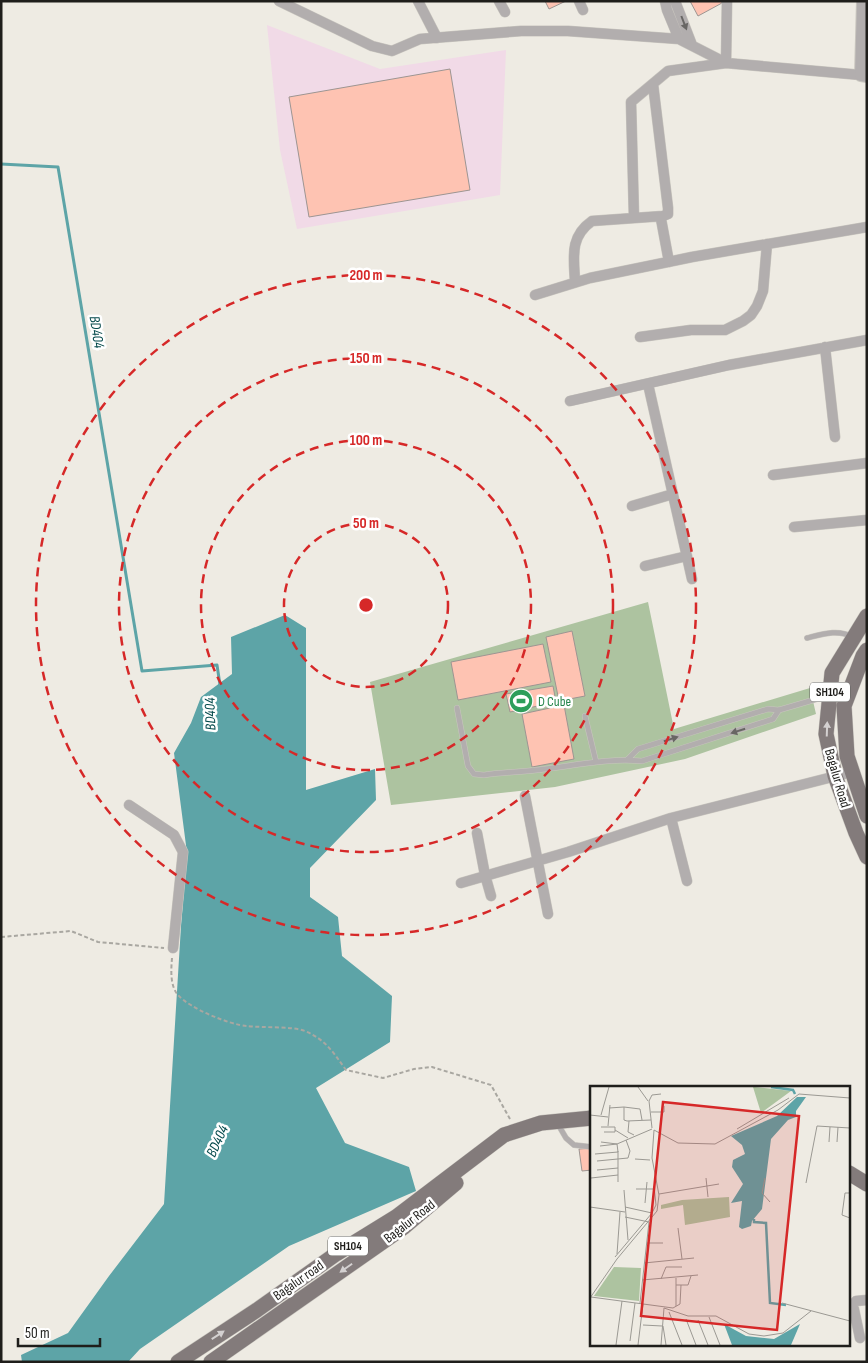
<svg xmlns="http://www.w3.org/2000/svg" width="868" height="1363" viewBox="0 0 868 1363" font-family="'Sofia Sans Condensed',sans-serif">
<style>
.industrial{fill:#f1dae7}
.green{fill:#adc3a0}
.water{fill:#5da4a7}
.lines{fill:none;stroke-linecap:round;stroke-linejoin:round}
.stream{stroke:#5da4a7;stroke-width:3}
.building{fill:#fec3b2;stroke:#9d9592}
.service-casing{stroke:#c9c6bf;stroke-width:6}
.minor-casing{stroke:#c9c6bf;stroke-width:11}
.tertiary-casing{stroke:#c9c6bf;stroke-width:14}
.primary-casing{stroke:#c9c6bf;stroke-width:16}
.path{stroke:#a9a7a1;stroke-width:2;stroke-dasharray:4 2.5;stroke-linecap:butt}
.service{stroke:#b2aeae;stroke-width:5}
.minor{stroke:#b2aeae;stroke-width:10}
.tertiary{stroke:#b2aeae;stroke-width:12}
.primary{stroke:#837b7b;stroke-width:15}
.oneway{fill:#686664}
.oneway2{fill:#d4d1d1}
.ring{fill:none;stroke:#d62828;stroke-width:2.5;stroke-dasharray:9 6}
.labels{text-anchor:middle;stroke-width:5;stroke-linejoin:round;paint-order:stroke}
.shield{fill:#fff;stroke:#62625f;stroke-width:1}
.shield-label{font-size:12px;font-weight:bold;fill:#1f1e1b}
.leisure-label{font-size:14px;fill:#27864d;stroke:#fff;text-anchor:start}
.street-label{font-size:14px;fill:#1f1e1b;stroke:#fff}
.water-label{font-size:15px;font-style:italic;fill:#04494b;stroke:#fff}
.inset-river{fill:none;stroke:#5da4a7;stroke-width:2.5}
.inset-road{fill:none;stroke:#9b9993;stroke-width:1}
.view{fill:#d62828;fill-opacity:0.15;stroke:#d62828;stroke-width:2.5}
.inset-edge{fill:none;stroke:#1f1e1b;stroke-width:2.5}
.centre{fill:#d62828;stroke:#fff;stroke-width:2.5}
.ring-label{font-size:15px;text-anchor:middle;font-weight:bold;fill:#d62828;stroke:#fff;stroke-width:5;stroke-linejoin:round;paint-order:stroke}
</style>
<rect width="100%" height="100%" fill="#eeebe3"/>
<path class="industrial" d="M267,25L380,69L506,50L500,195L297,229L280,150Z"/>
<path class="green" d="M648,602L674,729L810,688L816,714L685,759L555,787L391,805L370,682Z"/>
<path class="water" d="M285,615L306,628V790L375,769L376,800L310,868V897L338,917L342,956L392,996L390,1042L316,1088L345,1143L409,1167L416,1191L289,1246L140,1349L128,1362H22L21,1355L68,1333L109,1276L164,1204L181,926L187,853L174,753L191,723L201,697L232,674L231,637Z"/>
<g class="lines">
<path class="stream" d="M1,164L58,167L142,671L217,665L220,685"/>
</g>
<path class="building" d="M545,1H566L549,9Z
M690,1H721L722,3L698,16Z
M450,69L470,190L309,217L289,97Z
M572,631L585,696L559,701L546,637Z
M543,644L551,682L458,700L451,662Z
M553,686L556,702L510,712L506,694Z
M564,705L574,759L532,767L522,714Z
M592,1148V1170L582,1171L579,1149Z"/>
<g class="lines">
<g class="service-casing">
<path id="service" d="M807,638C823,634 838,629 853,637
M457,708L468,766L474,774L484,775C504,772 525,772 545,769C577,765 609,758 642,761L773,719L779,710
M585,716L596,762
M627,760L638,749L768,709L779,710L827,696
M559,1126L566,1138L574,1145L592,1147"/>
</g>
<g class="minor-casing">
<path id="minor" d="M279,1L372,46L392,51L420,39L521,31H568L679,39L726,63
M418,1L437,38
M499,1L505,12
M579,1L583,10
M665,1L667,10L679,39
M675,1L692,45
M726,63L727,1
M653,84L668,208V214L663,216L661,219L669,262
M634,218L631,102L668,71L726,63L861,75
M575,282C574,258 569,237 592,221L663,216
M535,295L590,278L692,257L867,227
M640,337L691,330H725L743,321L751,315L757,306L763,291L767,244
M825,347L835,437
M648,384L692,579
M570,401L729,365L867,340
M773,475L867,463
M632,506L673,494
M794,527L867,520
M645,566L687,556
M525,796L548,914
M129,805L174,835L183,852L173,948
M671,818L687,881
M477,833L485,875L491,896
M461,883L568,852L671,818L852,772
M860,1338L853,1305L856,1301L867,1300"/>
</g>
<g class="tertiary-casing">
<path id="tertiary" d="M863,1L861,75L867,76"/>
</g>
<g class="primary-casing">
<path id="primary" d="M867,616L832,673L826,734L835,776L856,833L867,857
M867,650L863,656L844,706L847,756L867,816
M849,1173L867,1184
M178,1362L257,1310L336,1254L396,1217L504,1135L541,1123L592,1118
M211,1362L404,1227L456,1183"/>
</g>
<path class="path" d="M1,937L71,931L98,942L164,948
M172,958C171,970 170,986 178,995C189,1008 230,1025 247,1026C263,1028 292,1026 305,1031C326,1040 333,1052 346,1070L383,1078L414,1069L432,1067L491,1085L510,1119"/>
<use href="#service" class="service"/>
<use href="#minor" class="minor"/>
<use href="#tertiary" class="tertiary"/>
<use href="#primary" class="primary"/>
</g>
<defs><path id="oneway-solid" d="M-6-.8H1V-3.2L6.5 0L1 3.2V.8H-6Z" transform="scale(1.25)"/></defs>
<g class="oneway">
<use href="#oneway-solid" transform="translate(684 23) rotate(69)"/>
<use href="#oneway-solid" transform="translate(738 731) rotate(162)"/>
<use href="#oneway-solid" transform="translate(671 739) rotate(-17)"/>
</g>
<g class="oneway2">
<use href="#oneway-solid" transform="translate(827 729) rotate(-88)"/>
<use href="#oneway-solid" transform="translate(346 1268) rotate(145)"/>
<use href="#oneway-solid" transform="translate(218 1335) rotate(-33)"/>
</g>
<g class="ring">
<circle cx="366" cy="605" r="82"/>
<circle cx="366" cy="605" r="165"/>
<circle cx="366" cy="605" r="247"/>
<circle cx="366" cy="605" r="330"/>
</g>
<defs>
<g id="stadium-disc" transform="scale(1.25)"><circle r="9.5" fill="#2e9e5b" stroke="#fff"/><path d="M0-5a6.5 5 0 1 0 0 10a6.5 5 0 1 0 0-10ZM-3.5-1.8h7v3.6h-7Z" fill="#fff"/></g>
</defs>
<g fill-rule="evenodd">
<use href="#stadium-disc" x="521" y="701"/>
</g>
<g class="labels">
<g class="shield">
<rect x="810" y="682.5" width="40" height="19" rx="4"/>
<rect x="328" y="1236.5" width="40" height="19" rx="4"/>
</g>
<g class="shield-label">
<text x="830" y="696">SH104</text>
<text x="348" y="1250">SH104</text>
</g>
<g class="leisure-label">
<text x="538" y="706">D Cube</text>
</g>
<g class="street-label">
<text transform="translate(838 778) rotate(74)" y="5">Bagalur Road</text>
<text transform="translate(409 1221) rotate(-38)" y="5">Bagalur Road</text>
<text transform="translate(298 1280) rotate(-35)" y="5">Bagalur road</text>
</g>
<g class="water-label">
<text transform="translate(97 332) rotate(81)" y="5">BD404</text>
<text transform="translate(210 714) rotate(-92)" y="5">BD404</text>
<text transform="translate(217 1141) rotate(-65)" y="5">BD404</text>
</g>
</g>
<g transform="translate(590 1086)">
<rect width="260" height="260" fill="#eeebe3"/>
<path d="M163,1H165L201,5L171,27ZM139,111L140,131L95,139L93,119L71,123V119L92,114ZM24,181L51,182L49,215L4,210Z" fill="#adc3a0"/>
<path d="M207,11H216L206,25V31L198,34L181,53L172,123L162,135L161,140L152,143L149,141L152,115L141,117L153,98L142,81L143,74L155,68L152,59L141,50L187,30ZM134,238L156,250L184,253L210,238L201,259H142Z" fill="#5da4a7"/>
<path class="inset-river" d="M181,1L203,4L205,8M164,133V136L176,137L180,217L196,219"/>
<path class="inset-road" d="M48,1L58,15M19,22L34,21M61,26H74V20M0,29L18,31M11,29L19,1M52,34L50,23L34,21V34L37,35L61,34M39,35L38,46L44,49M18,40L20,19M11,41H25V46H14M62,42L59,15L62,9L71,8M147,43L199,12M25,44L38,52M11,56L27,58M239,56L240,41M247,56L248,41M10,60L27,58L62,43M5,68L28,66L27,58M45,73L60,74M7,75L38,72L40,65L36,54M7,84L28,82M1,92L28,89M116,92L118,111M175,92L172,107L180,116M28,96V65M216,97L227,40L260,42M46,103H64M34,104L38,154M260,107H255L252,129L260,132M69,108L129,98M55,117L57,96M0,121L35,126M35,121L62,127M35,131L59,136L50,217M88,142L92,173M57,157H73M27,168L30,126M25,171L62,127L66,119L64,100M54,177L104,172M71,193L76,181H92M52,194L108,189M86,199H98L101,190M1,211L83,222L90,218L91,199M0,212L27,173L67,125L69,109L62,72L64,44L88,57L125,58L188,24L209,8L260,12M192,217L260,235M86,220V192M74,222L98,230H126L159,248L174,250L193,247L221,225M79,226L92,259M119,231L130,259M96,233L106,259M108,234L118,259M0,235V252M53,239L72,240M73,240L76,259M40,255L45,217M26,259L32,215M48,259L53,218M71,259L74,222"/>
<path class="view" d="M73,16L209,30L187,244L51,230Z"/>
<rect width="260" height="260" class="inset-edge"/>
</g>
<circle cx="366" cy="605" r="8" class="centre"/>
<g class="ring-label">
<text x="366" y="280">200 m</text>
<text x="366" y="363">150 m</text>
<text x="366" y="445">100 m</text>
<text x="366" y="528">50 m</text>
</g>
<rect width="868" height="1363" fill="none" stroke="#1f1e1b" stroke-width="5"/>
<path d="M18 1338v8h82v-8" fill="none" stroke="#1f1e1b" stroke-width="2.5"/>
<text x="25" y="1338" font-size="15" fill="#1f1e1b" stroke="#ffffff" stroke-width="4" paint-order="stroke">50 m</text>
</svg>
